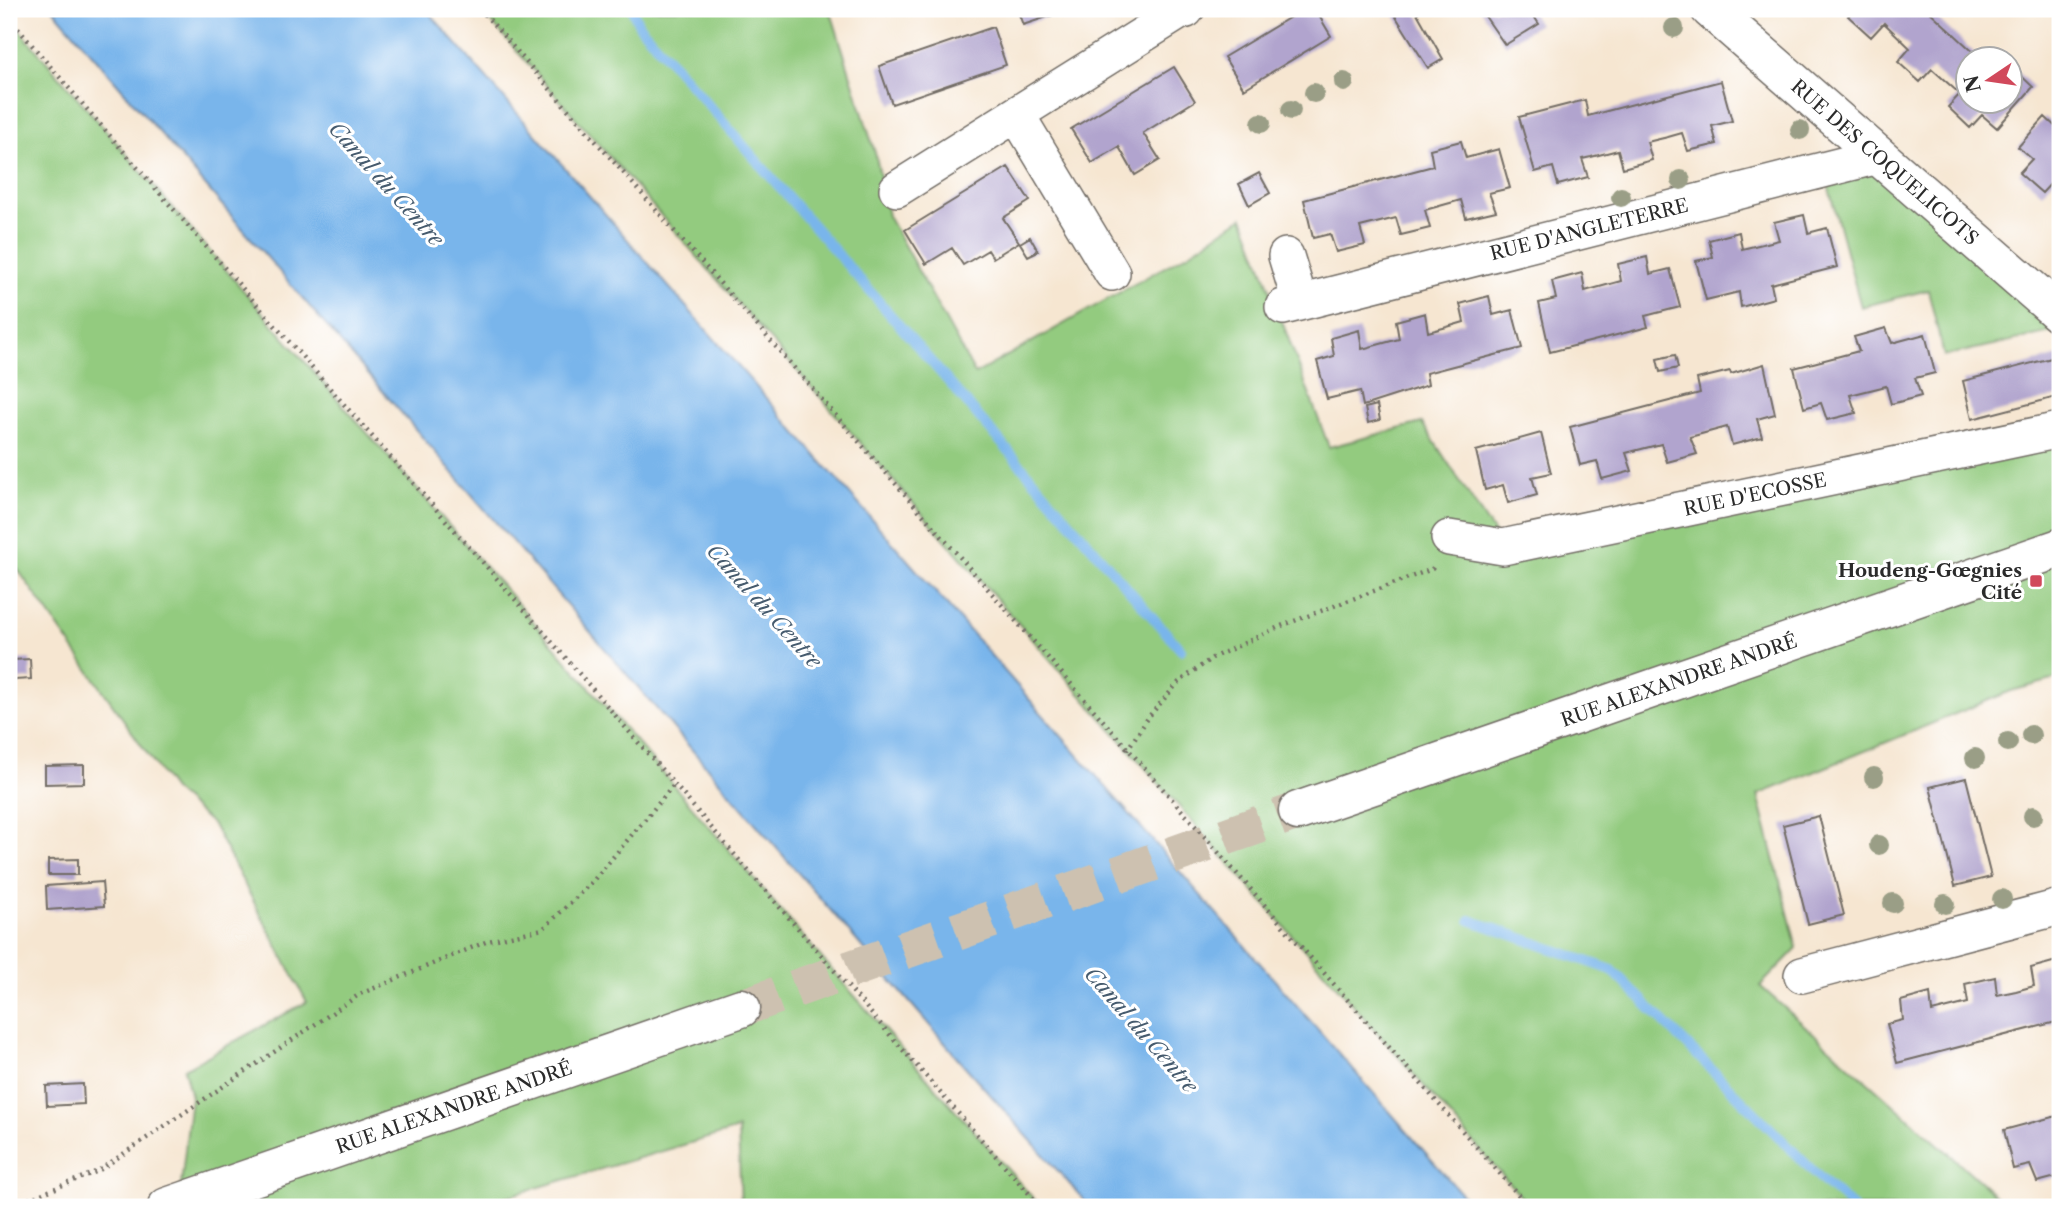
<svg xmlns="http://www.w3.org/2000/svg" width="2069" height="1216" viewBox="0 0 2069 1216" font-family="'Libre Caslon Text',serif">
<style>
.green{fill:#93cb7f;stroke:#5f7b55;stroke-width:2}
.water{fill:#79b5eb;stroke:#52708b;stroke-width:2}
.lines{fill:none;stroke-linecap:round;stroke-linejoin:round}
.stream{stroke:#79b5eb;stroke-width:10}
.building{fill:#b1a4ce}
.tertiary-tunnel{stroke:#cdc1b0;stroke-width:38;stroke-dasharray:38 19;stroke-linecap:butt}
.minor-casing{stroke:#726c65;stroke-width:38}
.tertiary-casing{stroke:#726c65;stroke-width:41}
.path{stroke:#726c65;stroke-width:4.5;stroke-dasharray:2 5;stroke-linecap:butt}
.minor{stroke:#fff;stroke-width:35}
.tertiary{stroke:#fff;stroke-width:38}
.tree{fill:#9a9e86}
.poi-dot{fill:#d1495b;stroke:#fff;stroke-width:2.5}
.labels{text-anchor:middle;stroke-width:6;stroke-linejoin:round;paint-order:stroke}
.street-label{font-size:19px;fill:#2b2b2b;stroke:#fff}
.poi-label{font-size:19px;font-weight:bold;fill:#2b2b2b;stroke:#fff;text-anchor:end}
.water-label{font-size:21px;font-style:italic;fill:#465b6e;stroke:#fff}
</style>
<rect width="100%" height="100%" fill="#fff"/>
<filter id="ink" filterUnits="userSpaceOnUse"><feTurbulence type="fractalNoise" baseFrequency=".0143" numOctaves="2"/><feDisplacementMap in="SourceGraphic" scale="14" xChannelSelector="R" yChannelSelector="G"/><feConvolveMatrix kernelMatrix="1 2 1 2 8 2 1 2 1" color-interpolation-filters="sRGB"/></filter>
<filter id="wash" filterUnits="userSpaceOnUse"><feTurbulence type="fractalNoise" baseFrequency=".00686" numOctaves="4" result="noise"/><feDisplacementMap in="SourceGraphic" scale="28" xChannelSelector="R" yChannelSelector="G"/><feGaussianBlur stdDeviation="1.57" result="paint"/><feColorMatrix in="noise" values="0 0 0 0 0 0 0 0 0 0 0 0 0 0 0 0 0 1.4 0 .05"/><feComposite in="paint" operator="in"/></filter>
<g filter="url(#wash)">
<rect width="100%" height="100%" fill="#f6e6d1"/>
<path class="green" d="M480,9H830L876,156L888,216L975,374L1191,252L1243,217L1329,447L1422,423L1503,547L2060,430V678L2011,691L1758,795L1797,948L1760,986L2009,1207H1530Z
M9,18L318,377L512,597L837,976L1041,1207H741L738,1129L471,1207H167L179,1203L191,1097L184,1069L307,1002L213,825L173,790L9,557Z
M1878,156L2060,330L1944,356L1928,290L1861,307L1824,170Z"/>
<path class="water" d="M53,9H426L1473,1207H1090L963,1064Z"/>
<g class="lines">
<path class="stream" d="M632,9L639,25L1181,650
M1470,920L1612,970L1827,1185L1853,1207"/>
</g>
<g id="blocks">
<path class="building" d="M1017,9H1071L1023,25Z
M1304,9H1315L1331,36L1244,89L1224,57Z
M1391,9H1423L1417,13L1443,59L1428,68Z
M1480,9H1529L1539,24L1505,45Z
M1855,9H1927L1982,60H1968V102H2010V65L2033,87L1997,128L1982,115L1970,128L1948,107L1960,94L1932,69L1920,82L1898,62L1910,48L1884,23L1871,37L1848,16Z
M993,27L1006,65L892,104L879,66Z
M1174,67L1195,101L1143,133L1160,160L1135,175L1119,147L1092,163L1071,129Z
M1721,81L1732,121L1712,126L1717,144L1688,151L1682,133L1668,137L1647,142L1652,160L1623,168L1618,150L1591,157L1582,159L1588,177L1558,185L1553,167L1535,172L1519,117L1585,100L1588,116Z
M2045,117L2060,131V186L2054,180L2042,193L2019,173L2032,159L2018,147Z
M1461,141L1466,158L1499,149L1510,188L1489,193L1496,211L1466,218L1461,200L1425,210L1430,228L1401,235L1396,218L1360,227L1365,245L1336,252L1330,234L1313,238L1304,200L1433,166L1430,149Z
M1008,167L1030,201L1003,218L1019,242L993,258L988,250L963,265L952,248L926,264L905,230Z
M1259,173L1270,193L1249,205L1239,184Z
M1804,215L1808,233L1827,228L1837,267L1771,284L1774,298L1741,307L1739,292L1706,300L1696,261L1713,257L1709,240L1739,232L1742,249L1779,240L1774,222Z
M1030,237L1038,251L1028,256L1020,243Z
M1647,257L1650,274L1670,269L1680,307L1645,316L1648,327L1550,352L1539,303L1556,299L1552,281L1582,273L1585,291L1621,281L1618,264Z
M1489,296L1493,315L1512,310L1522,348L1426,373L1428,385L1363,406L1360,391L1327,399L1317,361L1334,356L1331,338L1359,330L1362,349L1399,339L1396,321L1425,313L1428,332L1447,327L1464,322L1460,304Z
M1886,328L1892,343L1925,334L1935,373L1915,378L1921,396L1891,404L1886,386L1850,395L1856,413L1827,420L1821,403L1804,408L1794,368L1859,351L1854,337Z
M1675,355L1678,368L1660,372L1657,359Z
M2059,356L2060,396L1972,419L1963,381Z
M1764,364L1775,414L1757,419L1762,437L1732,445L1727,427L1690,437L1697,454L1667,462L1661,444L1626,453L1632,471L1602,479L1597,461L1580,465L1570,427L1700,393L1697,379L1730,371L1731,374Z
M1377,405L1380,420L1368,423L1365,408Z
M1541,433L1551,473L1532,477L1537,495L1508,503L1503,485L1485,490L1476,451Z
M30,659L31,679L14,680L13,660Z
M84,765V783L45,784V766Z
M1966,778L1991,877L1955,886L1930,787Z
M1819,816L1844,915L1808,924L1783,825Z
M78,859V875H48V860Z
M102,882L104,906L47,910L46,886Z
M2060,960V1021L1897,1063L1887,1024L1903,1020L1901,1001L1930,993L1932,1012L1968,1003L1965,984L1995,977L1997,995L2016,991L2034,986L2031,968Z
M83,1084L84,1104L47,1106L46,1086Z
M2060,1115V1176L2037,1182L2030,1165L2013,1169L2004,1130Z"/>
</g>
</g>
<g filter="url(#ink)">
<use href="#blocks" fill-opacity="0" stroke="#726c65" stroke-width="2"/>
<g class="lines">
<path class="tertiary-tunnel" d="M741,1008L1298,811"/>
<g class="minor-casing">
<path id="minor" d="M1017,115L1112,273
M897,189L1184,9
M1286,256L1300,302
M1283,307L1878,156
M1449,538L1503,547L2060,430
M1802,975L2060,907"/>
</g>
<g class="tertiary-casing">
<path id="tertiary" d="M1184,9H1185
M1710,9L2060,314
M1298,811L2060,548
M167,1207L741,1008"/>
</g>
<path class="path" d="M480,9L1529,1207
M9,18C175,213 344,404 513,597C689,800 862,1006 1041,1207
M1127,750L1150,715L1179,682L1212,658L1281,626L1432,569L1434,566
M9,1207L98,1171L360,994L488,941L543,929L592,882L674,785"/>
<use href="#minor" class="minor"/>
<use href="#tertiary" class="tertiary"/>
</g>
<g class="tree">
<circle cx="1674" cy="28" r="10"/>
<circle cx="1344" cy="82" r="10"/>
<circle cx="1314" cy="93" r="10"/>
<circle cx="1291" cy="110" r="10"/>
<circle cx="1261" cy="123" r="10"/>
<circle cx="1800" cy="130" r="10"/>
<circle cx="1681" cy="180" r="10"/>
<circle cx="1621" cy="197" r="10"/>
<circle cx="2031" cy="735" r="10"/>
<circle cx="2008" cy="742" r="10"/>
<circle cx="1975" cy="758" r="10"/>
<circle cx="1874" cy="777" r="10"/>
<circle cx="2033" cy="816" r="10"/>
<circle cx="1879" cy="845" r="10"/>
<circle cx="2002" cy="899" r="10"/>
<circle cx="1893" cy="903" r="10"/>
<circle cx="1945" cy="904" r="10"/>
</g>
</g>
<rect class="poi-dot" x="2029" y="574" width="14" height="14" rx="3.5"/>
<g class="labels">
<g class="street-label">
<text transform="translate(1885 162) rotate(41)" y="7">RUE DES COQUELICOTS</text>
<text transform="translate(1589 229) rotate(-14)" y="7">RUE D'ANGLETERRE</text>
<text transform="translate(1755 494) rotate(-12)" y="7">RUE D'ECOSSE</text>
<text transform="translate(1679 680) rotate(-19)" y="7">RUE ALEXANDRE ANDRÉ</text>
<text transform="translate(454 1107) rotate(-19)" y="7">RUE ALEXANDRE ANDRÉ</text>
</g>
<g class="poi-label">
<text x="2022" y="577">Houdeng-Gœgnies<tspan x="2022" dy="22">Cité</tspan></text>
</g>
<g class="water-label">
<text transform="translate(386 184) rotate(48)" y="7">Canal du Centre</text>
<text transform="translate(764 606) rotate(48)" y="7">Canal du Centre</text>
<text transform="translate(1141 1030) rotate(49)" y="7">Canal du Centre</text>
</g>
</g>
<rect width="2069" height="1216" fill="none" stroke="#fff" stroke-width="35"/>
<g transform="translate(1989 80) rotate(257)"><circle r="33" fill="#ffffff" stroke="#aaaaaa" stroke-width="2"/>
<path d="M0-5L12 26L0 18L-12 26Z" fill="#d1495b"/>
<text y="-10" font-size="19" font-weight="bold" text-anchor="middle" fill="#2b2b2b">N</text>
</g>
</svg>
